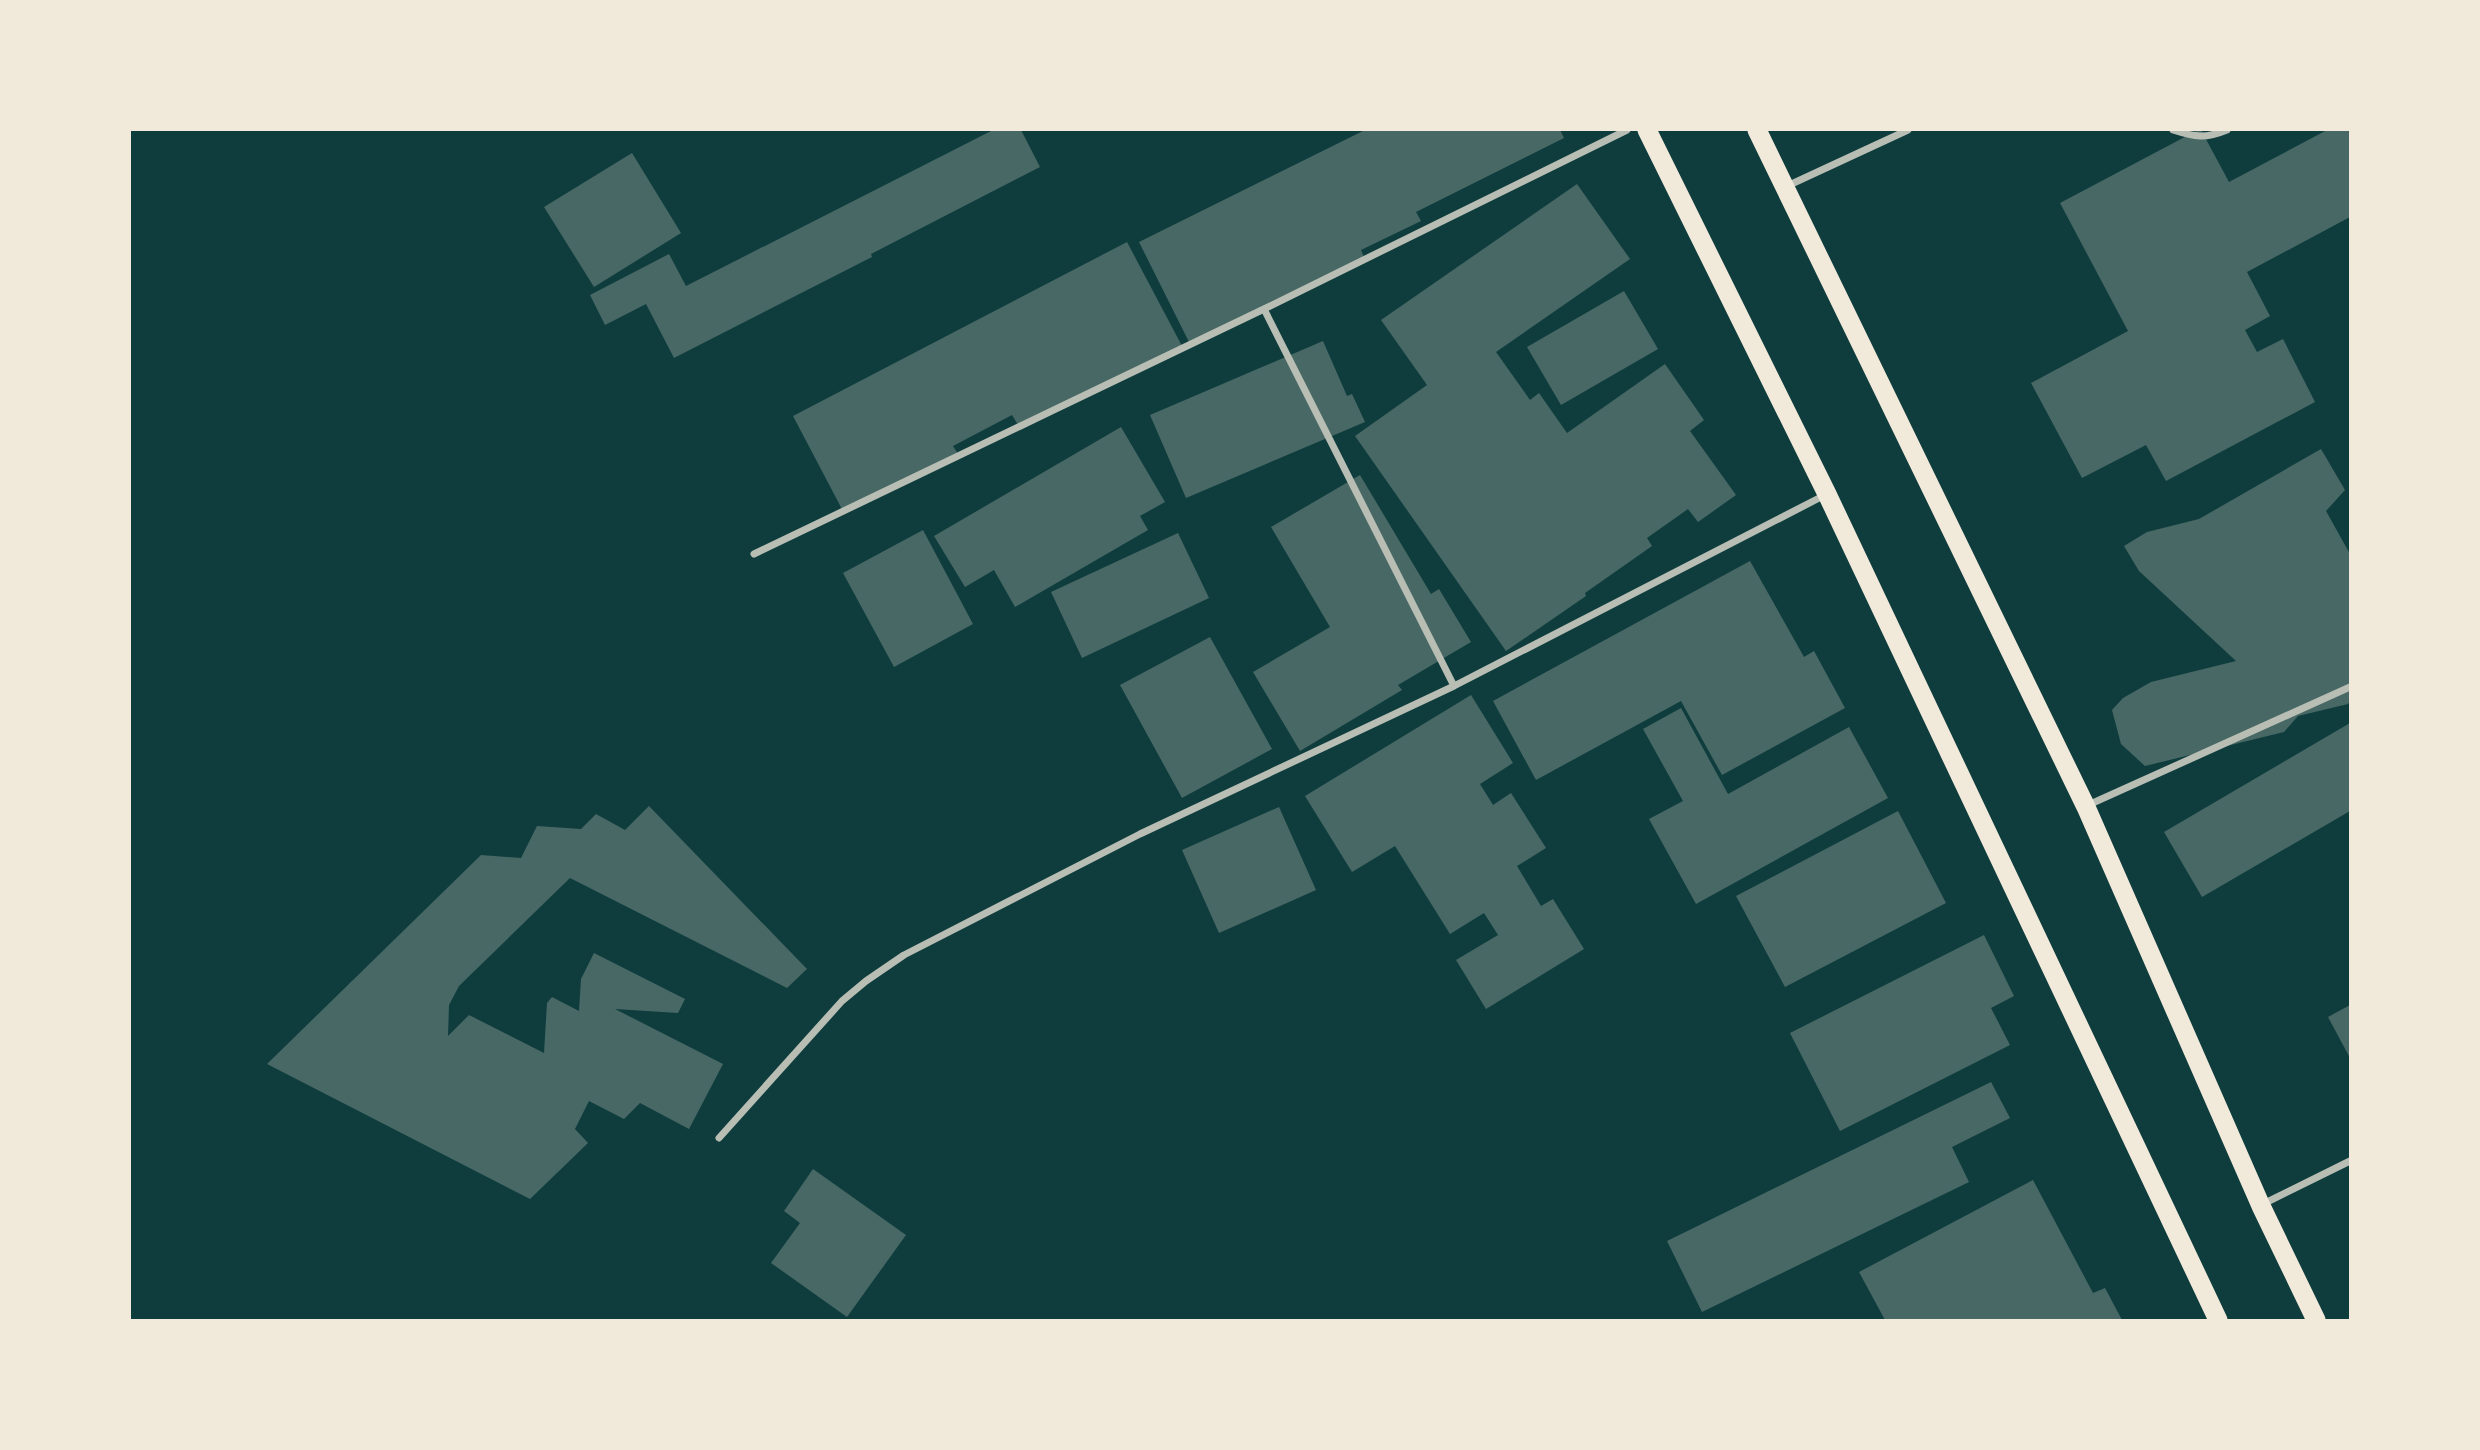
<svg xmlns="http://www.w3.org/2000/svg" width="2480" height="1450" viewBox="0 0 2480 1450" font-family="Bitter,serif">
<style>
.building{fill:#486865}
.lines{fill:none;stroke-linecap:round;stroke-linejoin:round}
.minor{stroke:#b8beb3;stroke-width:7}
.trunk{stroke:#f1e9da;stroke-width:19}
</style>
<rect width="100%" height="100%" fill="#0f3d3e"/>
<path class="building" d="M993,130H1021L1040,167L871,254L872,257L674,358L646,304L605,325L590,295L669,254L686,286Z
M1365,130H1560L1564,138L1416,212L1421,221L1361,250L1364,257L1190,344L1139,242Z
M2198,130H2201L2229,182L2327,130H2350V217L2247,272L2270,316L2245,330L2257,352L2283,339L2315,402L2166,481L2146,445L2082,478L2031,383L2128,331L2060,203Z
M632,153L681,233L594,287L544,207Z
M1577,184L1630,259L1496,352L1530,400L1539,393L1567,433L1665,364L1704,420L1690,431L1736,495L1698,522L1688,509L1647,538L1652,546L1585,593L1586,596L1506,651L1355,436L1427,385L1381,320Z
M1127,242L1182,346L1021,430L1012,415L953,446L958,454L844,513L793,416Z
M1624,291L1658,349L1561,405L1527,347Z
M1323,341L1347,396L1352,394L1365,422L1186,498L1150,415Z
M1121,427L1165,502L1140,516L1148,530L1015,607L994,570L965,587L934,536Z
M2321,449L2345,490L2326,511L2350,554V701L2348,704L2298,716L2284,732L2145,766L2121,744L2112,710L2123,698L2151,682L2236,661L2139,571L2124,546L2147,532L2199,519Z
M1360,475L1431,594L1439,589L1471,642L1398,685L1402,690L1300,751L1253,672L1330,627L1271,527Z
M923,530L973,624L894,667L843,573Z
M1178,533L1209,598L1082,658L1051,592Z
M1750,561L1804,657L1814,651L1845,708L1722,775L1681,701L1536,780L1493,701Z
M1210,637L1272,749L1182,798L1120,685Z
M1471,695L1513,763L1480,784L1493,805L1511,793L1546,848L1517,866L1541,906L1553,899L1584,949L1486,1009L1456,960L1498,935L1484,913L1450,934L1395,846L1352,872L1305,796Z
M1681,708L1728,794L1849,727L1888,798L1696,904L1649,819L1683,801L1643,729Z
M2350,723V811L2202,897L2164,832Z
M649,806L807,969L787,988L570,878L459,986L449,1005L448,1036L469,1015L544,1053L547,1003L552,997L579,1011L581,979L594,953L685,999L678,1013L615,1009L723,1064L689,1129L640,1103L624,1119L589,1101L575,1129L588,1143L530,1199L267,1064L481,855L521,858L537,826L581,829L596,814L625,830Z
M1279,807L1316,890L1219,933L1182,850Z
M1898,811L1946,903L1785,987L1736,896Z
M1984,935L2014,996L1991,1008L2010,1045L1840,1131L1790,1033Z
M2350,1005V1058L2328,1017Z
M1991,1082L2010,1118L1952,1147L1969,1182L1702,1312L1667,1241Z
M813,1169L906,1235L847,1317L771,1263L800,1223L784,1211Z
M2033,1180L2093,1293L2105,1288L2122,1320H1885L1859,1272Z"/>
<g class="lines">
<path class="minor" d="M2173,130C2195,137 2205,139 2227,130
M1785,187L1908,130
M1264,309L1454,686
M754,554L1264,309L1627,130
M2086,806L2350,687
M719,1138L842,1001L866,981L904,955L1140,834L1454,686L1825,495
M2261,1205L2350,1161"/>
<path class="trunk" d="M1647,130L1827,494L2218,1320
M1757,130L2086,807L2261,1206L2316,1320"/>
</g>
<rect width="2480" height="1450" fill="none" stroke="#f1e9da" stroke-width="262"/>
</svg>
